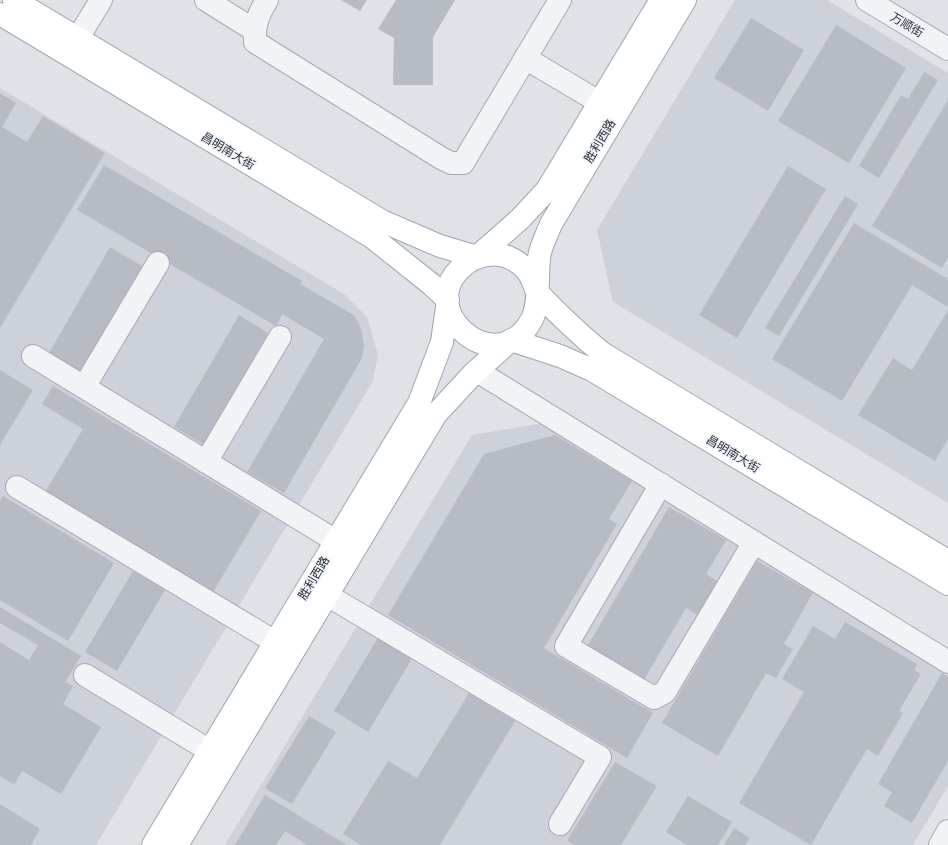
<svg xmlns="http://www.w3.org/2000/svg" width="948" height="845" viewBox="0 0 948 845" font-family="Karla,'Noto Sans SC',sans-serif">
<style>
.built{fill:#cdd1d9}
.building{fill:#b6bbc4}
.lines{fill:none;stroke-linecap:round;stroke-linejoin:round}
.minor-casing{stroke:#a5a9b1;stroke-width:24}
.major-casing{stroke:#9fa7b2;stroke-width:24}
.minor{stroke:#f1f3f6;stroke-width:22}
.major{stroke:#fff;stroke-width:22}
.labels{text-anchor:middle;stroke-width:3;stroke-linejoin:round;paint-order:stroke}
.street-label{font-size:12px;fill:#29303d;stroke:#eef1f5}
</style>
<rect width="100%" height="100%" fill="#dfe2e7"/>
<path class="built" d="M735,0H827L948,73V503L613,302L597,230Z
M0,88L344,294L367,317L378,355L373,381L96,845H0Z
M568,419L948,648V786L913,845H225L472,435Z"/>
<path class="building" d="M341,0H367L360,11Z
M396,0H455L433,37V85H393L394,38L378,29Z
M751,18L804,50L768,111L714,78Z
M836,25L906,68L849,163L778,121Z
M924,72L938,80L879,178L859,166L901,95L908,99Z
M0,93L16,103L2,127L27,142L43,116L105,153L0,328Z
M948,100V257L942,268L872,226Z
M104,165L302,281L300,284L354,315L361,328L364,345L362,358L284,493L247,472L324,339L282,314L276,326L77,210Z
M788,166L826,189L737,338L699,315Z
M845,196L858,204L779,336L765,328Z
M854,223L948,279V307L912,285L842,401L772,359Z
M110,247L142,266L80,371L49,353Z
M948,310V439L935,461L858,415L893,358L912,370Z
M239,315L268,333L203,444L174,427Z
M0,370L33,390L0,445Z
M53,386L261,511L212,594L44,494L83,429L42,404Z
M555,435L632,481L609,519L617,524L544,648L653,713L627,758L388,615L484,454Z
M3,496L114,563L68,641L0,600V501Z
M669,507L726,540L706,574L721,583L701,617L686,608L644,680L587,647Z
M757,561L813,593L784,644L793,649L776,678L766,673L718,756L662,723Z
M133,571L165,590L117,671L85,652Z
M0,607L81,656L65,682L73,686L63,704L101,727L61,794L22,771L14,785L0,776V642L29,660L38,645L0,623Z
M845,622L917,664L914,670L921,674L899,711L903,713L878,756L867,749L811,845L739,803L804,692L782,679L813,626L835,639Z
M379,636L413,657L368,732L334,711Z
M942,673L948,677V761L912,823L884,806L892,792L878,784Z
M469,693L515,721L440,845H361L343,834L388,761L417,778Z
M309,716L336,732L292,804L265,788Z
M615,762L657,786L621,845H575L567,841Z
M265,795L347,845H307L285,831L276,845H235Z
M688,796L732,822L718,845H687L666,832Z
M0,804L40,829L31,845H0Z
M734,828L750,838L745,845H724Z"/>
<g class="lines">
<g class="minor-casing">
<path id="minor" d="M206,0L254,30
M267,0C258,15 254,25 255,42L441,158L451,163H463L560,0
M867,0L948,49
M78,38L101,0
M525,58L599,102
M33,356L336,541
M477,371L948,662
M84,387L158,263
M206,462L280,337
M661,484L566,646L654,698L665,692L754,542
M17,487L275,642
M327,595L600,757L560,824
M85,675L210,751
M940,845L948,831"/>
</g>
<g class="major-casing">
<path id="major" d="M14,0L382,221L440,246L477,257L520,219L547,190L661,0
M685,0L551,224C547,235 540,247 539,258C537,277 540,306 531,321C495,384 408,306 467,263C478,255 495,252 508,257C519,262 529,270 533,282C535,286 535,289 538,293C558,314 579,334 602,353L948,561
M0,14L372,237L431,284L448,300L442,342L419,403L153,845
M177,845L436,414L474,373L511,340L560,356L592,370L948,584"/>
</g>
<use href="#minor" class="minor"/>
<use href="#major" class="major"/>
</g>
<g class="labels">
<g class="street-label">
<text transform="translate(907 25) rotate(31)" y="4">万顺街</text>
<text transform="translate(600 141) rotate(-59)" y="4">胜利西路</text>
<text transform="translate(228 151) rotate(31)" y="4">昌明南大街</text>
<text transform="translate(733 454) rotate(31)" y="4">昌明南大街</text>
<text transform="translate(314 578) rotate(-59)" y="4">胜利西路</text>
</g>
</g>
</svg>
